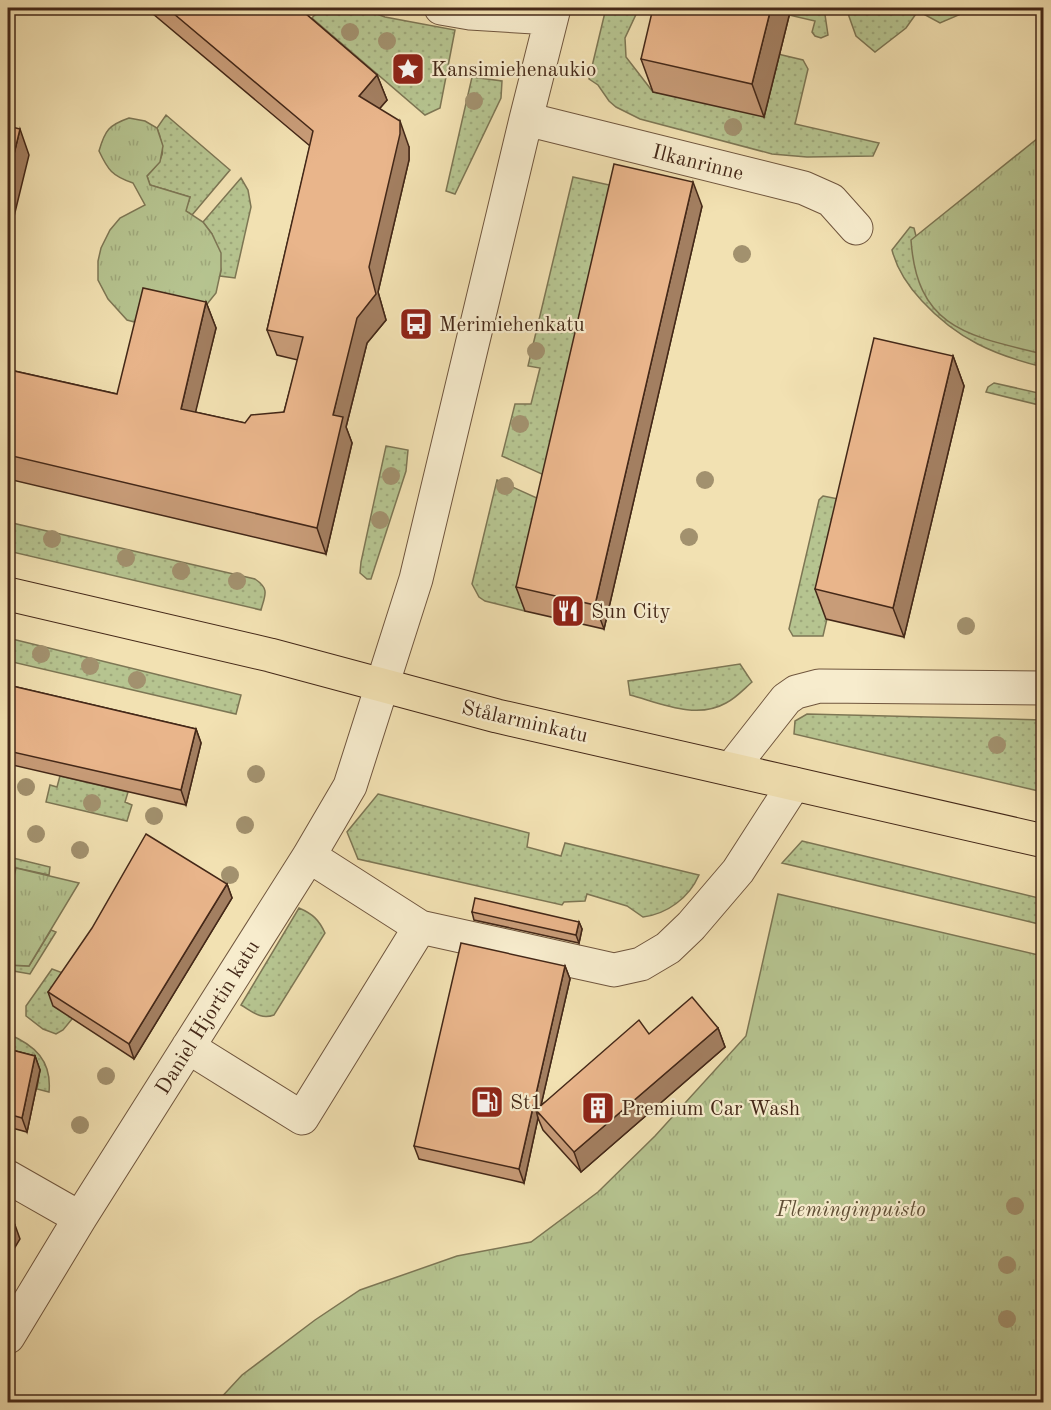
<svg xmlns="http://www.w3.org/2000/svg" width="1051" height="1410" viewBox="0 0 1051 1410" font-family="'Old Standard TT',serif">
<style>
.grass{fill:url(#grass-dots);stroke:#7d7654;stroke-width:1.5}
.park{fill:url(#park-tufts);stroke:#7d7654;stroke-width:1.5}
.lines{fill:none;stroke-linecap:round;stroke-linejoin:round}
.minor-casing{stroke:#70563e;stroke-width:35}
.major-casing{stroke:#442818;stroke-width:35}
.minor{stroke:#f7eccd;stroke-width:33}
.major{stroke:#f2e1b2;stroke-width:33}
.tree{fill:#a2916e}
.wall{fill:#c89c78;stroke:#442818;stroke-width:1.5}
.shaded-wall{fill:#a37f61;stroke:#442818;stroke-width:1.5}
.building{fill:#e9b58b;stroke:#442818;stroke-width:1.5}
.labels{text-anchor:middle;stroke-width:4.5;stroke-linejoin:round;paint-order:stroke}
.poi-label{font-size:21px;fill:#442818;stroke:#f7eccd;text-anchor:start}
.street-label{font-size:21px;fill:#442818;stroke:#f7eccd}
.park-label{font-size:21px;font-style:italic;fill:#604f36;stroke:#f7eccd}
</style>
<defs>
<pattern id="grass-dots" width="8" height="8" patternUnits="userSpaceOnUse" patternTransform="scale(1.5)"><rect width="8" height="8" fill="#b6c490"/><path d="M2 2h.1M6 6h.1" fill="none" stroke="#9ea87b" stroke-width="1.8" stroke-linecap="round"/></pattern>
<pattern id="park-tufts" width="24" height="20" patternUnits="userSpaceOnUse" patternTransform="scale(1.5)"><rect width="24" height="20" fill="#b6c490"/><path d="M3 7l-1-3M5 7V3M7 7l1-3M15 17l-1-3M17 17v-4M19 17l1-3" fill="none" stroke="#9ea87b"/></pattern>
</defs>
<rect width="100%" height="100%" fill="#f2e1b2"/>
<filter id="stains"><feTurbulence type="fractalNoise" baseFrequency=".00333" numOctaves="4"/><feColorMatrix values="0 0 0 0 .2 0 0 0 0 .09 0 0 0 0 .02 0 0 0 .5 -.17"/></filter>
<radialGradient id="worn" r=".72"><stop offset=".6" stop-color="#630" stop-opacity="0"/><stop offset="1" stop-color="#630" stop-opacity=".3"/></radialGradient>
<path class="grass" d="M321,8H360L385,17L455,30L440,108L425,115L312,18Z
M606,8H639L625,38L626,57L653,92L753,48L803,60L808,69L795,124L879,143L873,156L807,157L772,154L640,119L616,107L609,101L598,85L589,79Z
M791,8H824L828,35L821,38L815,36L812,32L815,21L789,15Z
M846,8H965L961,14L940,23L918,11L906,28L875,52L856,36Z
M472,77L502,81L501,98L455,194L446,191Z
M166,115L230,170L192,215L185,211L190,197L150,185L147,176C165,157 166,153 157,128Z
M573,177L623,188L555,480L502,456L515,404H531L540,368L528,366Z
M241,178L248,190L251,207L235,278L220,276L221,270L212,234L203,222Z
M910,227L914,228L916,236L1043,342V367C994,355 957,339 922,301C908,286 897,270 892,250Z
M994,383L1043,394V406L986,392L988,387Z
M386,446L408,450L406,471L371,579H367L360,573L361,562Z
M497,480L550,504L525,611L485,601L479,597L472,584Z
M823,496L854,502L823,636H793L789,629L819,500Z
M8,522L255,579C270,589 265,595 261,610L8,551Z
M8,638L241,695L236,714L8,661Z
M740,664L752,682C744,689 736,698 726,703C696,720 660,703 630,695L628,681Z
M807,714L1043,720V792L794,734L795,721Z
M60,776L128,792L125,802L132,805L127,821L46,802L50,785L57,787Z
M378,794L529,833L527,847L561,856L565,843L699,875C689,898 667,914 643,917L627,906L587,894L585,901L564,902L562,905L358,859L347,832Z
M802,841L1043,899V925L782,863Z
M13,858L50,867L49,875L16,868L8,901V864L10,859Z
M299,908C313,914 319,920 325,933L274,1015C261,1020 253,1012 241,1005Z
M51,930L56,932L30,974L8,970V965L29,966Z
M52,969L63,973L72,1019L63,1030L56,1034L43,1029L26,1016V1006Z
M8,1034C35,1045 52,1061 49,1092L37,1089L40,1070L8,1062Z"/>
<path class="park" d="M129,118L145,121L157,128L163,146L160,162L147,176L150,185L190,197L186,211L203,222L212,234L221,253V270L216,293L203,309L149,326L127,320L108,299L98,280V261L101,248L110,230L120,218L145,205L133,183C112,176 108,170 99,151C105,130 109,125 129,118Z
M1043,134V354C969,336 917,329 911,240Z
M16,868L79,883L29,966L8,965V929L11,917L8,915V901Z
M778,894L1043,956V1402H217L242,1375L315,1320L360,1290L457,1256L531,1242L598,1192L655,1136L746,1036Z"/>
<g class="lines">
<g class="minor-casing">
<path id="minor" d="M441,8L470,13L551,18
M526,119L804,188L831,200L856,228
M731,769L786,699L796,692L819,686L1044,688
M309,856L420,927L614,970L641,964L668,948L691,926L738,871L794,784
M188,1047L302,1118L420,927
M8,1177L80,1218
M8,1337L80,1218L309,856L350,786L416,579L526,119L554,8"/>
</g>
<g class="major-casing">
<path id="major" d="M8,594L270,655L497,716L1044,841"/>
</g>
<use href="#minor" class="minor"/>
<use href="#major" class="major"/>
</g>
<g class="tree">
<circle cx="350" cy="32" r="9"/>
<circle cx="387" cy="41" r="9"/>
<circle cx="474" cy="101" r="9"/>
<circle cx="733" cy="127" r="9"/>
<circle cx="742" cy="254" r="9"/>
<circle cx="536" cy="351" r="9"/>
<circle cx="520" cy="424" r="9"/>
<circle cx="391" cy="476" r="9"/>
<circle cx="705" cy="480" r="9"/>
<circle cx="505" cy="486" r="9"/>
<circle cx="380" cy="520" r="9"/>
<circle cx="689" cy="537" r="9"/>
<circle cx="52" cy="539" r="9"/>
<circle cx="126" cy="558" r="9"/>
<circle cx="181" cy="571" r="9"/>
<circle cx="237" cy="581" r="9"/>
<circle cx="966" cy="626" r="9"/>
<circle cx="41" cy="654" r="9"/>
<circle cx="90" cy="666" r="9"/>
<circle cx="137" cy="680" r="9"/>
<circle cx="997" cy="745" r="9"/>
<circle cx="256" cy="774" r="9"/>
<circle cx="26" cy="787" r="9"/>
<circle cx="92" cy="803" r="9"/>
<circle cx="154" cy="816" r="9"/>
<circle cx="245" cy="825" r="9"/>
<circle cx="36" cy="834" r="9"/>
<circle cx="80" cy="850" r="9"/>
<circle cx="230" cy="875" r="9"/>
<circle cx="106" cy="1076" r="9"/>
<circle cx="80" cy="1125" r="9"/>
<circle cx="1015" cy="1206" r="9"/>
<circle cx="1007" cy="1265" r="9"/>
<circle cx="1007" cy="1319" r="9"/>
</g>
<path class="wall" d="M146,8H299L377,75L387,100L379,109L409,147V160L378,292L386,320L367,343L346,427L352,443L326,554L8,479V366L10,370L117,394L206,302L216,328L195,412L245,423L284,412L298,360L277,355L267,330L310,146Z
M791,8L764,117L653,92L641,59Z
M702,206L604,629L525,611L516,587Z
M953,356L964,386L904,637L826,619L815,589Z
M1044,577V602L1040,592Z
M8,685L196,729L201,743L186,805L8,764Z
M227,884L232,898L134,1059L53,1006L48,992Z
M472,912L579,922L582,929L579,943L474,920Z
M565,966L570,979L541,1105L649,1034L718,1028L725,1047L581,1172L543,1130L538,1118L524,1183L419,1159L414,1146Z
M8,1049L35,1056L40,1070L27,1132L8,1127Z"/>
<path class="shaded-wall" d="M771,8H791L764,117L752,84Z
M377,75L387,100L368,122L359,96Z
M400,121L409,147V160L378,292L386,320L367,343L346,427L352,443L326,554L317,528L333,415Z
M20,129L29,155L8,241V179Z
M693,182L702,206L604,629L595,605Z
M206,302L216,328L190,435L181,409Z
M953,356L964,386L904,637L893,608Z
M196,729L201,743L186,805L181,790Z
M227,884L232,898L134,1059L129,1044Z
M579,922L582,929L579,943L576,935Z
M565,966L570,979L539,1114L536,1110L538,1118L524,1183L519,1169Z
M718,1028L725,1047L581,1172L574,1152Z
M35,1056L40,1070L27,1132L22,1118Z
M15,1225L20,1239L8,1259V1237Z"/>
<path class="building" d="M167,8H299L377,75L359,96L400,121V134L369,267L376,294L357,318L333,415L343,417L317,528L8,455V366L10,370L117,394L143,288L206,302L181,409L245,423L251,415L284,412L303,337L267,330L313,131Z
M653,8H771L752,84L641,59Z
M8,126L20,129L8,179Z
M614,164L693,182L595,605L516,587Z
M874,338L953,356L893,608L815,589Z
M1044,577V593L1040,592Z
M8,685L196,729L181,790L8,751Z
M146,834L227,884L129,1044L48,992L92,928Z
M475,898L579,922L576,935L472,912Z
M461,943L565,966L519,1169L414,1146Z
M692,997L718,1028L574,1152L536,1110L639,1020L649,1034Z
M8,1049L35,1056L22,1118L8,1114Z
M8,1220L15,1225L8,1237Z"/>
<defs>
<g id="sight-square" transform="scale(1.725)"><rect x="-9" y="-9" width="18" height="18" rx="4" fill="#8f2418" stroke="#f7eccd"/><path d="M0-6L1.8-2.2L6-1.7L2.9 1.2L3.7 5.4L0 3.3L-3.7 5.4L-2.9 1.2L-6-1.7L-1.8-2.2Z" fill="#fff"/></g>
<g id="bus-square" transform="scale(1.725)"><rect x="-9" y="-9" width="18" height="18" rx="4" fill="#8f2418" stroke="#f7eccd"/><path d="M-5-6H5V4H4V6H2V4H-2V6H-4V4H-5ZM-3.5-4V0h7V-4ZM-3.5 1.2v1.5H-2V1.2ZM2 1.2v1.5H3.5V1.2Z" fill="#fff"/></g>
<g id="restaurant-square" transform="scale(1.725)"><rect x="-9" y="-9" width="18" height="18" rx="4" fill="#8f2418" stroke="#f7eccd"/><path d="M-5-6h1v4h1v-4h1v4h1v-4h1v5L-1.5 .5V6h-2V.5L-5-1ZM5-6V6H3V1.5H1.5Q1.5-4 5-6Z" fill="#fff"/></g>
<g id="fuel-square" transform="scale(1.725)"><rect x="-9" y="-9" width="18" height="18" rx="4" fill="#8f2418" stroke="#f7eccd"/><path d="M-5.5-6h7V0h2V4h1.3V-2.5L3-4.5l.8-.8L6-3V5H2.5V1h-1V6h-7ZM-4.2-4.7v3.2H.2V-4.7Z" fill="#fff"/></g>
<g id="building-square" transform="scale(1.725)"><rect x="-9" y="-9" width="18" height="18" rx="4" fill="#8f2418" stroke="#f7eccd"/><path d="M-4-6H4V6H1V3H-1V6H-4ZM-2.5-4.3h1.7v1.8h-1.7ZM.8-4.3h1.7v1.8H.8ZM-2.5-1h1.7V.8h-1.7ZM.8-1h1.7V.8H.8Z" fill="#fff"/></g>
</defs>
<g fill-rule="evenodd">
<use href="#sight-square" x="408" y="69"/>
<use href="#bus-square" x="416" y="324"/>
<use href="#restaurant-square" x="568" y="611"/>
<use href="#fuel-square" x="487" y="1102"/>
<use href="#building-square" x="598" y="1108"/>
</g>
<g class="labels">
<g class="poi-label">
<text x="431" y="76">Kansimiehenaukio</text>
<text x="439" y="331">Merimiehenkatu</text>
<text x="591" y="618">Sun City</text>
<text x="510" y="1109">St1</text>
<text x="621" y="1115">Premium Car Wash</text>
</g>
<g class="street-label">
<text transform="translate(698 162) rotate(14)" y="7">Ilkanrinne</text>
<text transform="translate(525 721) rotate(13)" y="7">Stålarminkatu</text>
<text transform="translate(207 1017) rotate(-58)" y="7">Daniel Hjortin katu</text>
</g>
<g class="park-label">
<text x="851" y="1216">Fleminginpuisto</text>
</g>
</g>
<rect width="1051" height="1410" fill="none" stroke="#f2e1b2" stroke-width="30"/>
<rect x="9" y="9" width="1033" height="1392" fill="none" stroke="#442818" stroke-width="3"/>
<rect x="15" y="15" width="1021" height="1380" fill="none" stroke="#442818" stroke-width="1.5"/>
<rect width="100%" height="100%" filter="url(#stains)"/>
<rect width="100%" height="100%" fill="url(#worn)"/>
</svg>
